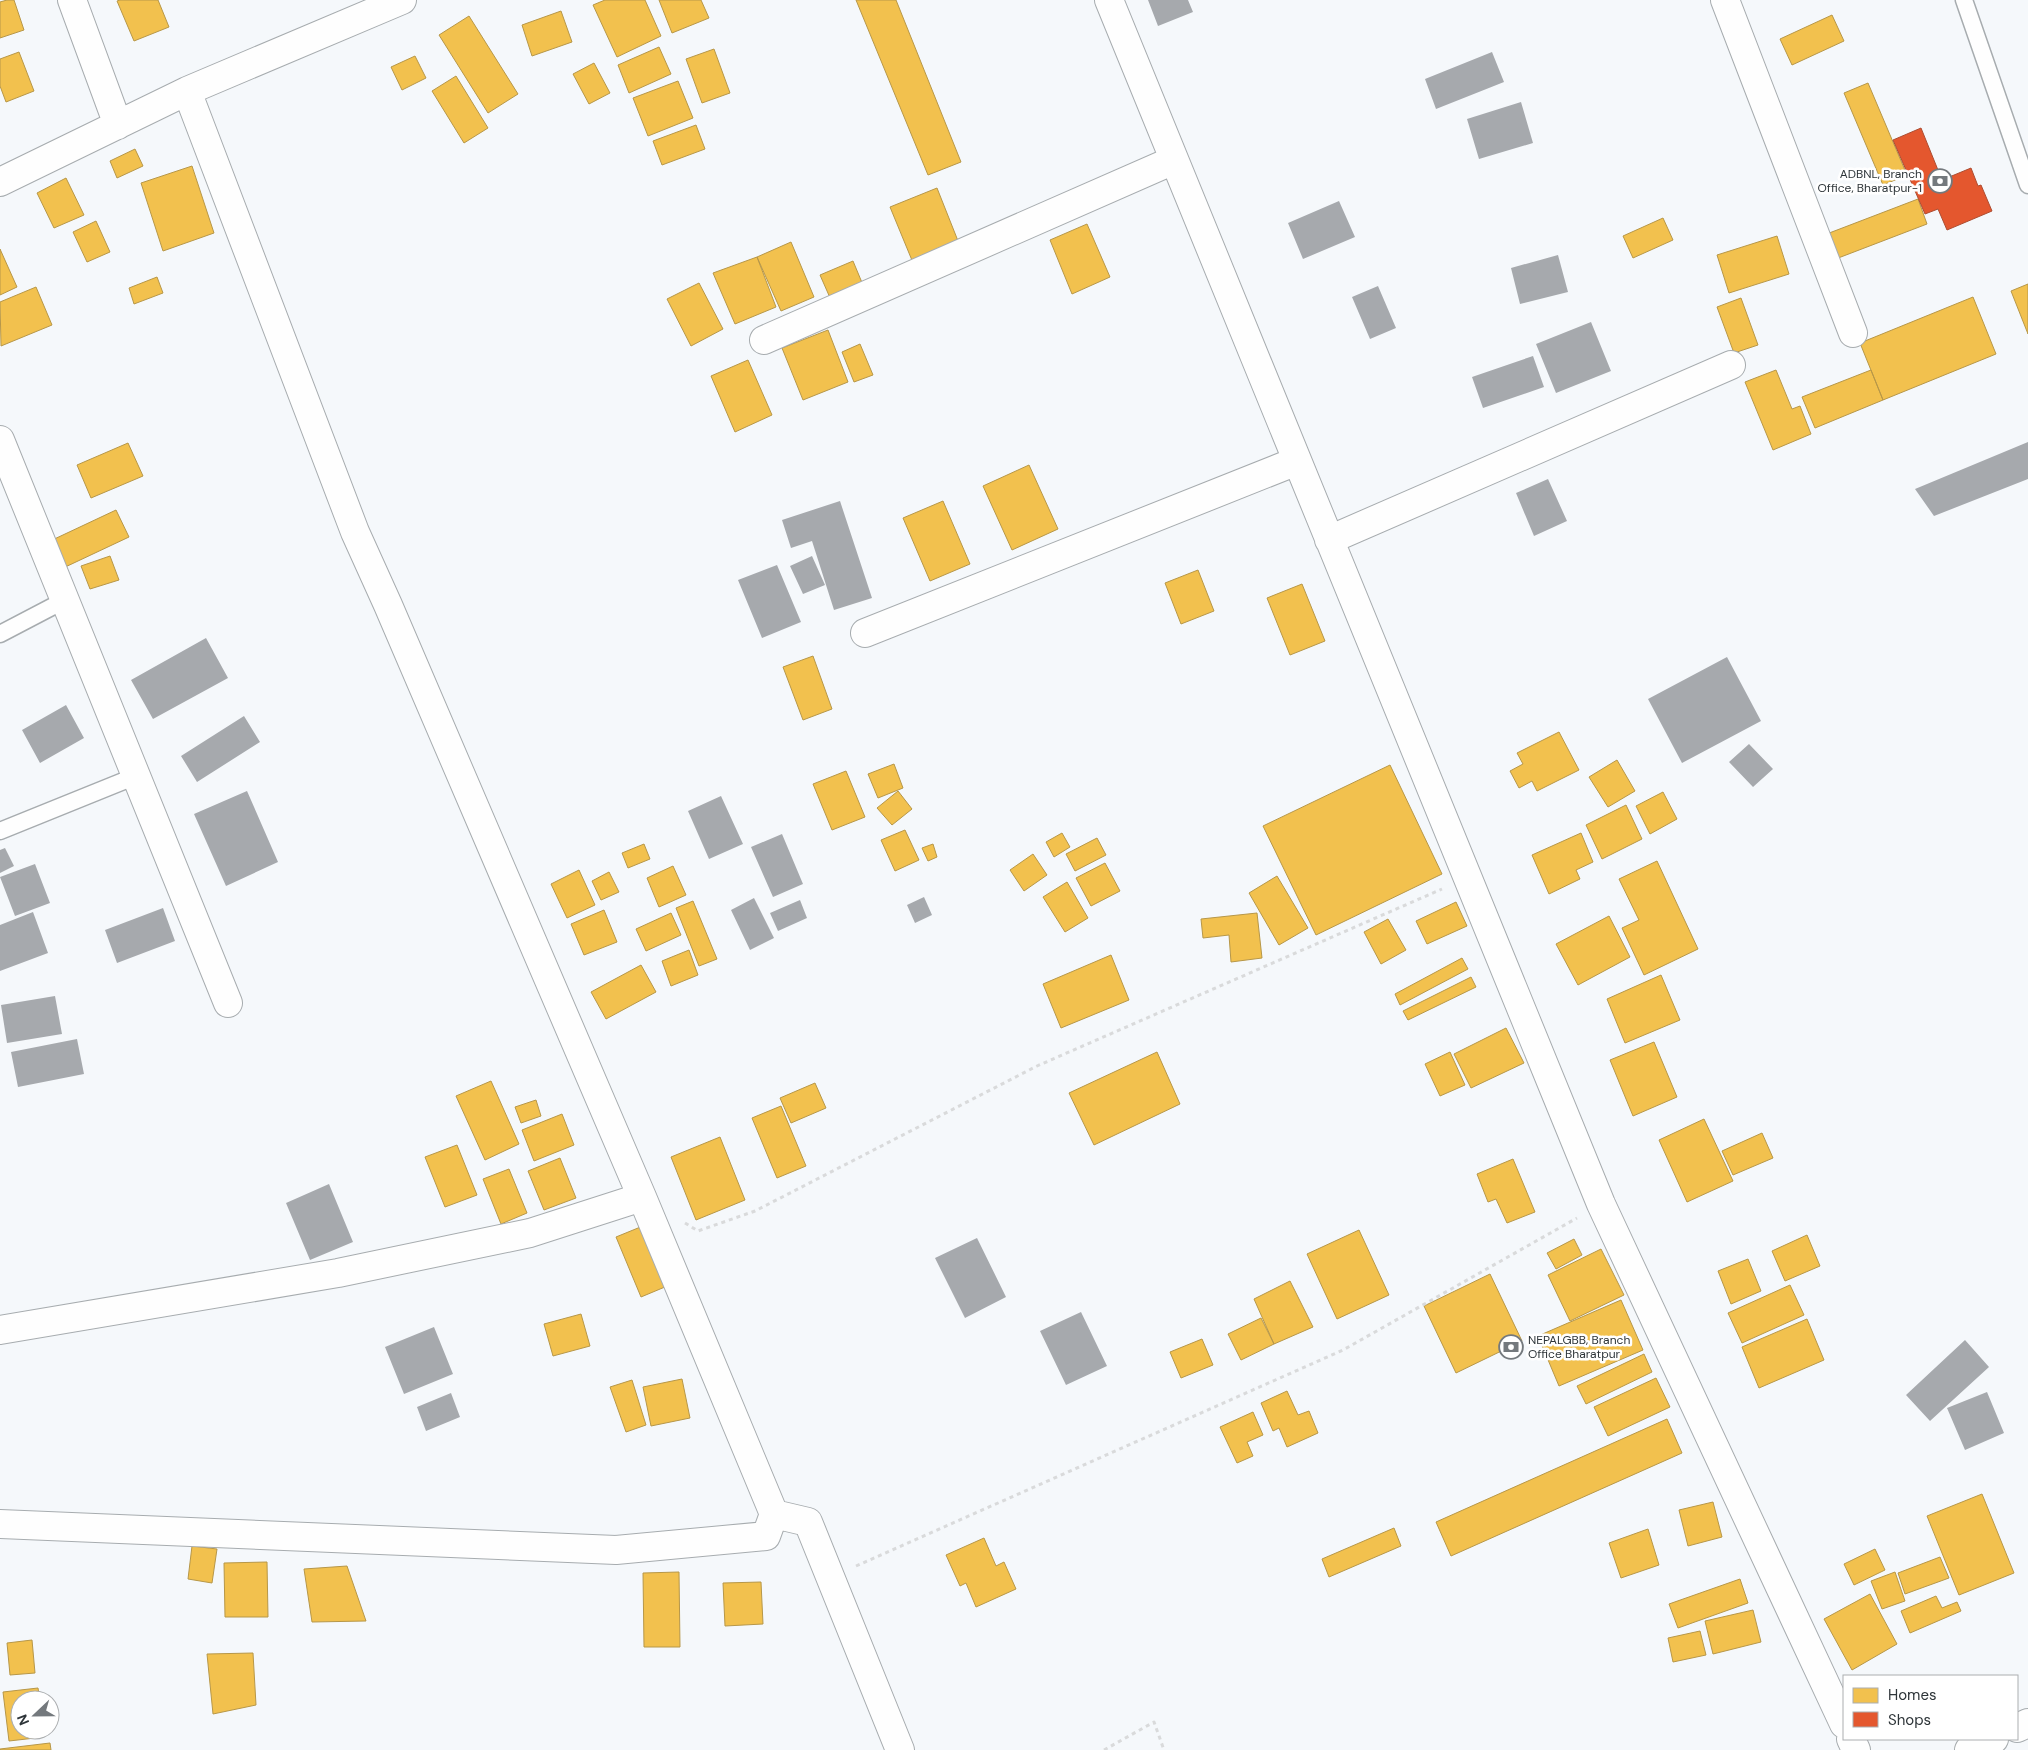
<svg xmlns="http://www.w3.org/2000/svg" width="2028" height="1750" viewBox="0 0 2028 1750" font-family="'DM Sans',sans-serif">
<style>
.homes{fill:#f2c14e;stroke:#b79748}
.shops{fill:#e4572e;stroke:#ad4d31}
.building{fill:#a6a9ad}
.lines{fill:none;stroke-linecap:round;stroke-linejoin:round}
.lane-casing{stroke:#a7acaf;stroke-width:19}
.street-casing{stroke:#a7acaf;stroke-width:30}
.path{stroke:#d9dadb;stroke-width:3;stroke-dasharray:4 4;stroke-linecap:butt}
.lane{stroke:#fefefe;stroke-width:16}
.street{stroke:#fefefe;stroke-width:28}
.labels{text-anchor:middle;stroke-width:5;stroke-linejoin:round;paint-order:stroke}
.poi-label{font-size:12px;fill:#2e3539;stroke:#fff;text-anchor:end}
</style>
<rect width="100%" height="100%" fill="#f5f8fb"/>
<path class="homes" d="M7,0H14L24,30L0,38V2Z
M120,0H158L169,27L134,41L117,1Z
M605,0H645L661,36L617,57L593,5Z
M659,0H701L709,18L672,33Z
M856,0H896L961,162L928,175Z
M561,11L572,42L532,56L522,25Z
M1832,15L1844,41L1792,65L1780,39Z
M469,16L518,94L488,113L439,35Z
M659,47L671,74L629,93L618,65Z
M714,49L730,93L702,103L686,59Z
M19,52L34,91L6,102L0,86V59Z
M415,56L426,78L402,90L391,67Z
M594,63L610,93L589,104L573,74Z
M456,76L488,128L464,143L432,91Z
M678,81L693,118L648,136L633,98Z
M1868,83L1907,175L1883,185L1844,93Z
M696,125L705,149L662,165L653,141Z
M135,149L143,166L117,178L110,161Z
M192,166L214,233L163,251L141,183Z
M66,178L84,215L54,228L37,193Z
M937,188L962,251L916,270L890,207Z
M1918,199L1927,224L1833,260L1824,235Z
M1663,218L1673,240L1633,258L1623,236Z
M96,221L110,252L87,262L73,232Z
M1087,224L1110,277L1072,294L1050,240Z
M1777,236L1789,274L1729,293L1717,255Z
M791,242L814,297L781,311L757,257Z
M0,249L17,287L0,295Z
M757,257L776,307L735,324L713,273Z
M853,261L863,285L831,300L820,275Z
M157,277L163,293L134,304L129,288Z
M699,283L723,329L691,346L667,299Z
M2028,284V334L2011,291Z
M36,287L52,325L1,346L0,302Z
M1973,297L1996,354L1883,400L1860,343Z
M1741,298L1758,345L1734,353L1717,307Z
M828,330L848,382L803,400L782,348Z
M860,344L873,375L854,382L842,352Z
M748,360L772,415L735,432L711,376Z
M1776,370L1792,409L1800,406L1811,434L1773,450L1745,382Z
M1871,370L1883,400L1815,428L1802,397Z
M128,443L143,476L91,498L77,465Z
M1029,465L1058,529L1012,550L983,486Z
M943,501L970,564L930,581L903,518Z
M116,510L129,537L61,569L48,542Z
M110,556L119,580L90,589L81,566Z
M1198,570L1214,611L1181,624L1165,583Z
M1302,584L1325,641L1290,655L1267,598Z
M813,656L832,709L803,720L783,667Z
M1559,732L1579,770L1537,791L1532,781L1519,788L1510,771L1523,764L1517,753Z
M1617,760L1635,791L1608,807L1589,777Z
M894,764L903,788L878,798L868,774Z
M1390,765L1442,874L1316,935L1263,826Z
M846,771L865,817L832,830L813,784Z
M898,791L912,809L892,825L877,808Z
M1663,792L1677,819L1650,834L1636,806Z
M1626,805L1642,839L1602,859L1586,825Z
M905,830L919,860L895,871L881,840Z
M1062,833L1070,847L1054,857L1046,842Z
M1581,833L1593,862L1576,870L1580,879L1549,894L1532,855Z
M1097,838L1106,855L1075,871L1066,854Z
M644,844L650,859L628,868L622,853Z
M933,844L937,857L928,861L922,848Z
M1033,854L1047,875L1024,891L1010,870Z
M1657,861L1698,949L1644,975L1622,928L1639,920L1619,879Z
M1105,863L1120,891L1091,906L1076,878Z
M673,866L686,895L659,907L647,878Z
M579,870L595,905L567,918L551,884Z
M609,872L619,892L601,900L592,881Z
M1277,876L1308,928L1279,945L1249,893Z
M1067,882L1088,918L1065,932L1043,897Z
M693,901L717,959L699,966L676,908Z
M1456,902L1467,926L1427,944L1416,921Z
M604,910L617,942L584,955L571,924Z
M671,913L681,935L646,951L636,929Z
M1257,913L1262,958L1231,962L1229,935L1203,938L1201,919Z
M1609,916L1630,957L1578,985L1556,944Z
M1388,919L1406,950L1381,964L1364,932Z
M689,950L698,975L671,986L662,961Z
M1111,955L1129,1000L1061,1028L1043,984Z
M1462,958L1468,969L1400,1005L1395,994Z
M641,965L656,992L606,1019L591,992Z
M1661,975L1680,1020L1625,1043L1607,999Z
M1471,977L1476,987L1408,1020L1403,1011Z
M1506,1028L1524,1063L1471,1088L1454,1054Z
M1654,1042L1677,1097L1633,1116L1610,1060Z
M1157,1052L1180,1104L1094,1145L1069,1093Z
M1450,1052L1465,1085L1440,1096L1425,1064Z
M491,1081L519,1144L485,1160L456,1096Z
M815,1083L826,1108L791,1123L780,1098Z
M536,1100L541,1116L521,1123L515,1107Z
M781,1106L806,1166L777,1178L752,1118Z
M562,1114L574,1145L534,1161L522,1130Z
M1704,1119L1733,1181L1687,1202L1659,1140Z
M1762,1133L1773,1158L1733,1175L1722,1151Z
M720,1137L745,1200L696,1220L671,1157Z
M457,1145L477,1195L445,1207L425,1157Z
M560,1158L576,1198L544,1210L528,1171Z
M1513,1159L1535,1212L1507,1223L1496,1199L1488,1202L1477,1174Z
M509,1169L527,1213L501,1224L483,1179Z
M660,1219L684,1279L641,1297L616,1237Z
M1359,1230L1389,1295L1337,1319L1307,1254Z
M1807,1235L1820,1266L1785,1281L1772,1251Z
M1574,1239L1582,1255L1556,1269L1547,1253Z
M1601,1249L1624,1295L1570,1321L1548,1275Z
M1748,1259L1761,1291L1731,1304L1718,1271Z
M1490,1274L1522,1341L1456,1373L1424,1306Z
M1290,1281L1313,1327L1274,1344L1254,1299Z
M1790,1285L1804,1315L1742,1343L1728,1313Z
M1621,1300L1643,1350L1559,1386L1538,1336Z
M581,1314L590,1346L553,1356L544,1324Z
M1261,1318L1274,1344L1241,1360L1228,1334Z
M1807,1319L1824,1360L1759,1388L1742,1347Z
M1202,1339L1213,1365L1181,1378L1170,1352Z
M1644,1354L1652,1372L1586,1404L1577,1386Z
M1656,1378L1670,1407L1608,1436L1594,1407Z
M682,1379L690,1418L651,1426L643,1387Z
M632,1380L646,1425L626,1432L610,1387Z
M1287,1391L1298,1415L1309,1411L1318,1433L1287,1447L1279,1428L1273,1431L1261,1403Z
M1253,1412L1263,1435L1247,1442L1253,1456L1237,1463L1220,1427Z
M1667,1419L1682,1453L1451,1556L1436,1522Z
M1982,1494L2014,1573L1959,1595L1927,1516Z
M1713,1502L1722,1537L1688,1546L1679,1510Z
M1394,1528L1401,1546L1329,1577L1322,1559Z
M1648,1529L1659,1565L1621,1578L1609,1543Z
M984,1538L996,1566L1004,1562L1016,1589L976,1607L966,1583L960,1586L946,1555Z
M192,1546L217,1549L212,1583L188,1579Z
M1875,1549L1885,1570L1854,1585L1844,1564Z
M1940,1557L1949,1578L1905,1594L1898,1573Z
M267,1562L268,1617H225L224,1563Z
M347,1566L366,1621L312,1622L304,1569Z
M679,1572L680,1647H644L643,1573Z
M1895,1572L1905,1601L1882,1609L1871,1581Z
M1740,1579L1748,1603L1678,1628L1669,1604Z
M761,1582L763,1624L725,1626L723,1583Z
M1870,1594L1897,1644L1852,1670L1824,1619Z
M1936,1596L1942,1608L1957,1602L1961,1611L1910,1633L1901,1611Z
M1753,1610L1761,1642L1713,1654L1705,1621Z
M1700,1631L1706,1655L1673,1662L1668,1638Z
M32,1640L35,1673L10,1675L7,1643Z
M253,1653L256,1705L213,1714L207,1654Z
M38,1688L40,1700H20V1730H43L44,1737L9,1741L3,1692Z
M50,1743L51,1750H0V1749Z"/>
<path class="shops" d="M1921,128L1942,180L1971,168L1978,186L1981,185L1992,211L1947,230L1938,209L1925,214L1893,140Z"/>
<path class="building" d="M1148,0H1188L1193,12L1158,26Z
M1492,52L1504,82L1436,109L1425,79Z
M1521,102L1533,143L1479,159L1467,119Z
M1339,201L1355,237L1303,259L1288,223Z
M1558,255L1568,292L1520,304L1511,268Z
M1378,286L1396,328L1370,339L1352,297Z
M1591,322L1611,371L1556,393L1536,344Z
M1533,356L1544,387L1483,408L1472,377Z
M2028,442V479L1934,516L1915,489Z
M1548,479L1567,521L1534,536L1516,493Z
M840,501L872,598L834,610L812,541L791,548L782,520Z
M812,556L825,585L803,594L790,566Z
M777,565L801,622L762,638L738,580Z
M206,638L228,678L153,719L131,680Z
M1727,657L1761,721L1682,763L1648,699Z
M66,705L84,738L40,763L22,730Z
M244,716L260,742L197,782L181,756Z
M1749,744L1773,769L1753,787L1729,762Z
M247,791L278,862L226,886L194,814Z
M721,796L743,844L709,859L688,811Z
M782,834L803,884L773,897L751,847Z
M5,848L14,866L0,873V850Z
M35,864L50,903L15,916L0,877Z
M924,897L932,915L915,923L907,905Z
M754,898L774,938L750,950L731,910Z
M800,900L807,918L778,931L770,913Z
M163,908L175,941L117,963L105,930Z
M33,912L48,953L0,971V925Z
M55,996L62,1034L7,1043L1,1005Z
M77,1039L84,1074L18,1087L11,1052Z
M329,1184L353,1242L310,1260L286,1203Z
M977,1238L1006,1297L965,1318L935,1258Z
M1081,1312L1107,1366L1066,1385L1040,1331Z
M434,1327L453,1374L404,1394L385,1347Z
M1965,1340L1989,1367L1930,1421L1906,1395Z
M1987,1392L2004,1433L1965,1450L1947,1408Z
M451,1393L460,1417L426,1431L417,1407Z"/>
<g class="lines">
<g class="lane-casing">
<path id="lane" d="M1964,0L2028,185
M0,634L65,600
M0,831L136,776"/>
</g>
<g class="street-casing">
<path id="street" d="M72,0L118,125
M1109,0L1601,1204L1844,1724
M1725,0L1853,333
M0,182L187,91L402,0
M764,340L1174,160
M0,440L228,1003
M1329,540L1731,365
M865,633L1297,461
M0,1330L338,1273L530,1233L642,1197
M774,1514L808,1522L900,1750
M0,1524L616,1550L766,1536L774,1514L642,1197L388,605L355,532L187,91
M2017,1728L2028,1723
M1851,1739L1856,1750
M1969,1750L1994,1739"/>
</g>
<path class="path" d="M685,1223L698,1231L755,1211L1037,1066L1442,889
M856,1566L1343,1350L1577,1218
M1104,1750L1154,1722L1164,1750"/>
<use href="#lane" class="lane"/>
<use href="#street" class="street"/>
</g>
<defs>
<g id="bank-ring" transform="scale(1.25)"><circle r="9.5" fill="#fff" stroke="#74797d" stroke-width="1.5"/><path d="M-6-4H6V4H-6ZM0-2.3a2.3 2.3 0 1 0 0 4.6a2.3 2.3 0 1 0 0-4.6Z" fill="#74797d"/></g>
</defs>
<g fill-rule="evenodd">
<use href="#bank-ring" x="1940" y="181"/>
<use href="#bank-ring" x="1511" y="1347"/>
</g>
<g class="labels">
<g class="poi-label">
<text x="1922" y="178">ADBNL, Branch<tspan x="1922" dy="14">Office, Bharatpur-1</tspan></text>
<text x="1528" y="1344" text-anchor="start">NEPALGBB, Branch<tspan x="1528" dy="14">Office Bharatpur</tspan></text>
</g>
</g>
<rect x="1843" y="1675" width="175" height="65" fill="#ffffff" stroke="#abaeb0"/>
<rect x="1853" y="1688" width="25" height="15" fill="#f2c14e" stroke="#abaeb0"/>
<text x="1888" y="1700" font-size="15" fill="#2e3539">Homes</text>
<rect x="1853" y="1712" width="25" height="15" fill="#e4572e" stroke="#abaeb0"/>
<text x="1888" y="1725" font-size="15" fill="#2e3539">Shops</text>
<g transform="translate(35 1715) rotate(248)"><circle r="24" fill="#ffffff" stroke="#abaeb0"/>
<path d="M0-4L9 19L0 12L-9 19Z" fill="#74797d"/>
<text y="-8" font-size="14" font-weight="bold" text-anchor="middle" fill="#2e3539">N</text>
</g>
</svg>
